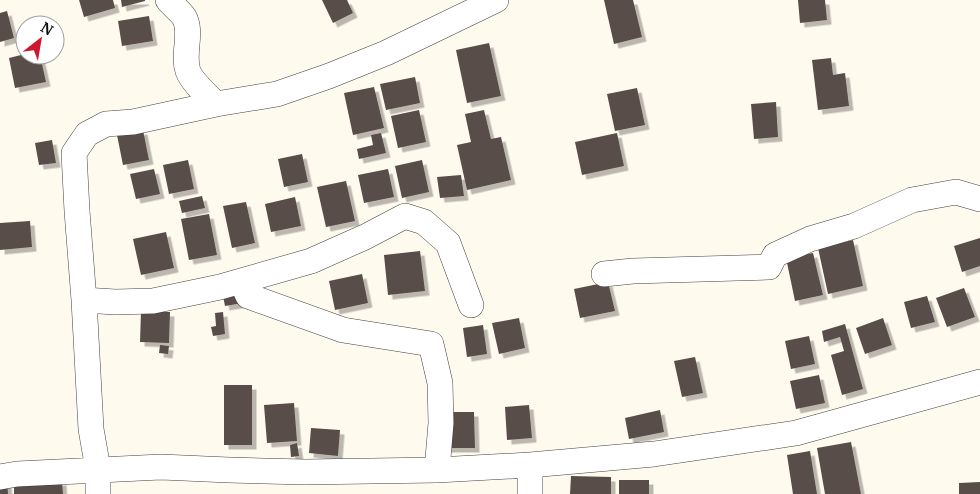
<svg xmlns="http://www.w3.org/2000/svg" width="980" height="494" viewBox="0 0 980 494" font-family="Merriweather,serif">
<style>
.building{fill:#584d49;filter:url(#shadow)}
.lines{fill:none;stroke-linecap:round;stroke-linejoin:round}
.minor-casing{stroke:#414141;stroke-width:26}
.minor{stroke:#fff;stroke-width:25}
</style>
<defs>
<filter id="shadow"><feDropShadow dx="4.5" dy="4.5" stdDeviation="0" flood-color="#0004"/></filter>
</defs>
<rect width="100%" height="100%" fill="#fffaee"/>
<path class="building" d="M79,0H113L115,8L84,17Z
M121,0H145V1L122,7Z
M322,0H347L353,13L333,23Z
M604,0H633L642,37L614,44Z
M798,0H825L827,20L800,23Z
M7,11L14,38L0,42V13Z
M149,16L153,41L122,46L118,21Z
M489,43L501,96L467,103L456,50Z
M25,54L40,55L46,82L15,88L9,58Z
M831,58L833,75L845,73L849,106L818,110L812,60Z
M415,77L420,103L386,110L380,84Z
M374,87L384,128L353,135L344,93Z
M637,88L645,125L615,131L607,94Z
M776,102L778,137L754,139L751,104Z
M419,110L426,142L398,148L391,116Z
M484,110L491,139L501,137L511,180L467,190L457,145L471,142L465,114Z
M143,130L149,160L123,165L117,135Z
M381,133L386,153L359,159L357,149L373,145L371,135Z
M617,133L624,166L582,175L575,142Z
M52,140L56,163L39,165L35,143Z
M302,154L308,182L284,187L278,159Z
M188,160L194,189L169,194L163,165Z
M422,160L429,192L402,198L395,166Z
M154,169L160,194L136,199L130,174Z
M388,169L394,197L364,203L358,175Z
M461,175L464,196L440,198L437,177Z
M346,181L355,221L326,227L317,187Z
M202,196L205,208L182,213L179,201Z
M295,197L301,226L271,232L265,204Z
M246,202L255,243L232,248L223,206Z
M209,214L217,255L189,260L181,219Z
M30,221L32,247L0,250V223Z
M166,232L174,268L141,275L133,239Z
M980,238V266L962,272L954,246Z
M853,240L863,286L828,294L818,248Z
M420,251L425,291L388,295L384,255Z
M813,253L823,295L795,301L786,258Z
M362,274L368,303L335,310L329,281Z
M608,282L615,311L580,318L574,289Z
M240,287L243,303L225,306L222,291Z
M964,288L975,317L947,327L936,298Z
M927,296L935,322L911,328L904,302Z
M141,311L170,312L169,343L140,342Z
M223,312L225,334L213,336L211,327L216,326L215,313Z
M519,318L525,348L499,354L492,323Z
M883,318L892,345L865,354L856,328Z
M845,324L863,389L842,395L831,355L844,351L840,337L824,342L822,331Z
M483,325L487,354L467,357L463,328Z
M809,336L815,364L791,369L785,341Z
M160,345L169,346L168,354L159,353Z
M695,357L703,393L682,397L674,361Z
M819,375L825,403L796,409L790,381Z
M224,385H252V445H224Z
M294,403L297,441L267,443L264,405Z
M529,405L532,438L507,440L505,407Z
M660,410L664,432L629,439L625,418Z
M446,412H474L475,448H446Z
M311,428L340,430L338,456L309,453Z
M851,442L861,494H825L817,448Z
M297,443L299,456L291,457L290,445Z
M810,451L817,494H793L787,455Z
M571,476L611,477V494H570Z
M0,479H7L8,494H0Z
M619,480H649V494H619Z
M14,481H62L63,494H14Z
M980,482V494H959V483Z"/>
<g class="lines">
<g class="minor-casing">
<path id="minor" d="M168,0C173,6 180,11 184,17C193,32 182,54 188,71C192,82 207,95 216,104
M604,274L633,271L769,267L775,255L810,239L854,226L912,200L956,192L980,199
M241,281L248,296L343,330L431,344L440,383L441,423L437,470
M84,300L115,302L153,301L220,287L311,261L365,237L405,216L424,222L448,243L471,305
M0,477L17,474L161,467L229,470L305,472L437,470L530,465L654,454L796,433L980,382
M98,494V469L91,429L84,300L77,211L74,153L87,134L106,124L133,122L216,104L277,94L329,76L386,53L496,0
M530,494V465"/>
</g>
<use href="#minor" class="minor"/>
</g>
<g transform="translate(40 40) rotate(31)"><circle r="24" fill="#ffffff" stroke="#9f9f9f"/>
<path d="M0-4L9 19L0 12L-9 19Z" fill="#cc172f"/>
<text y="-8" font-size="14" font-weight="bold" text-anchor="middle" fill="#0e0e0e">N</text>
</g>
</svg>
